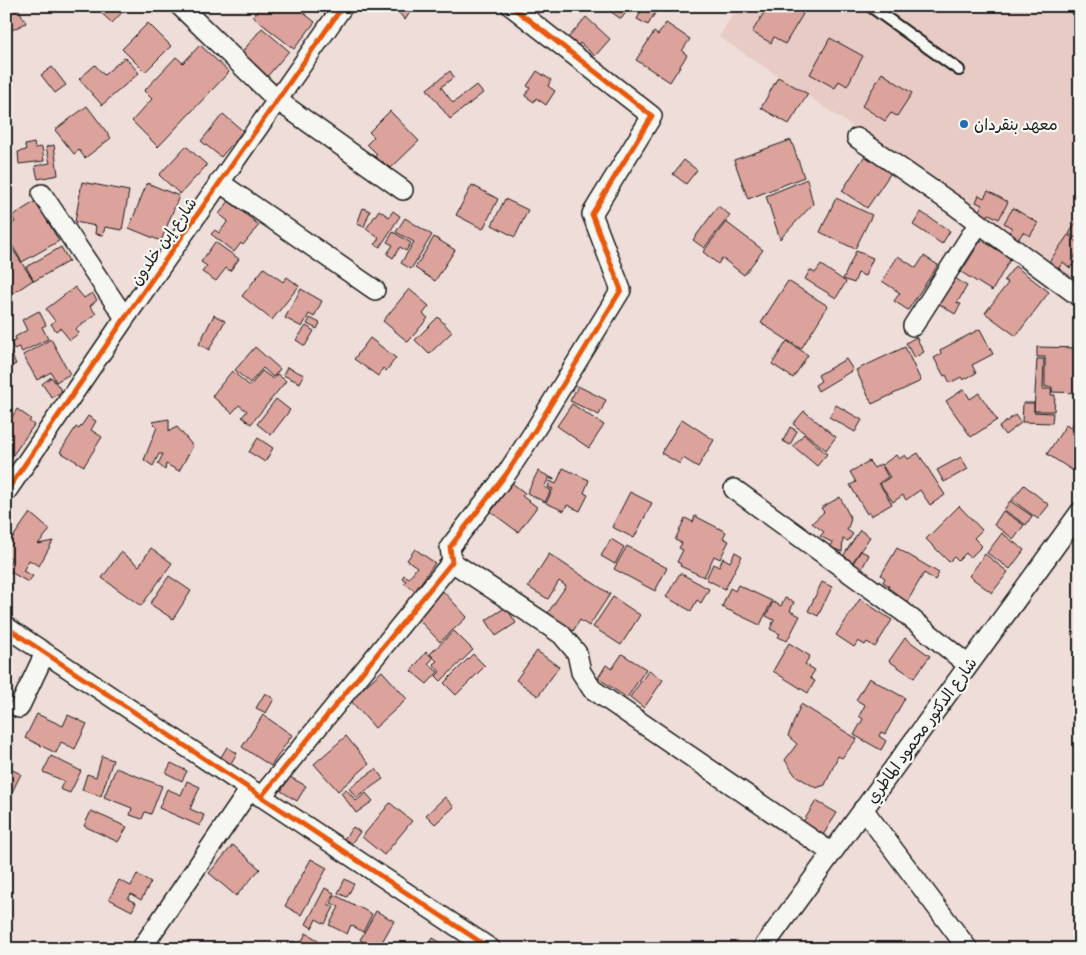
<svg xmlns="http://www.w3.org/2000/svg" width="1086" height="955" viewBox="0 0 1086 955" font-family="Dekko,'Playpen Sans Arabic',sans-serif">
<style>
.built{fill:#e9cbc6}
.building{fill:#dca29c;stroke:#1c1c1c}
.lines{fill:none;stroke-linecap:round;stroke-linejoin:round}
.lane-casing{stroke:#1c1c1c;stroke-width:14}
.street-casing{stroke:#1c1c1c;stroke-width:22}
.lane{stroke:#f6f6f2;stroke-width:10}
.street{stroke:#f6f6f2;stroke-width:19}
.cycleway-casing{stroke:#f6f6f2;stroke-width:8}
.cycleway{stroke:#e8590c;stroke-width:5}
.poi-dot{fill:#1f6fb2;stroke:#f6f6f2;stroke-width:2}
.labels{text-anchor:middle;stroke-width:4.5;stroke-linejoin:round;paint-order:stroke}
.poi-label{font-size:16px;fill:#1c1c1c;stroke:#f6f6f2;text-anchor:start}
.street-label{font-size:16px;fill:#1c1c1c;stroke:#f6f6f2}
</style>
<rect width="100%" height="100%" fill="#eeddd8"/>
<filter id="ink" filterUnits="userSpaceOnUse"><feTurbulence type="fractalNoise" baseFrequency=".02" numOctaves="2"/><feDisplacementMap in="SourceGraphic" scale="10" xChannelSelector="R" yChannelSelector="G"/><feConvolveMatrix kernelMatrix="1 2 1 2 8 2 1 2 1" color-interpolation-filters="sRGB"/></filter>
<g filter="url(#ink)">
<path class="built" d="M738,6H1080V287L816,101L719,37Z"/>
<path class="building" d="M6,6H17L26,23L6,33Z
M94,6H128L112,23Z
M261,6H295L315,22L294,49L253,17Z
M393,6H414L405,20Z
M603,6H631L621,19Z
M644,6H659L648,25L637,19Z
M768,6H790L803,14L785,44L774,37L771,43L752,32Z
M586,17L610,39L595,56L580,43L578,46L568,38Z
M148,23L171,46L145,72L122,49Z
M666,23L690,39L682,51L687,55L670,82L636,60L654,32L658,35Z
M262,28L289,51L265,79L238,57Z
M830,38L863,56L847,86L839,81L835,88L810,74Z
M200,45L229,72L158,147L132,121L152,99L144,91L176,57L183,63Z
M125,57L139,73L102,105L79,79L95,65L104,75Z
M52,67L66,85L55,93L41,75Z
M450,71L454,77L441,87L453,103L476,85L483,93L450,119L427,89Z
M537,71L551,80L548,86L555,91L546,105L536,98L534,102L525,96L530,88L527,86Z
M882,73L912,93L897,116L891,113L885,121L862,106Z
M778,77L808,94L789,124L761,108Z
M87,106L111,138L85,158L79,150L74,154L55,130Z
M390,111L419,141L390,169L382,161L376,167L370,162L377,154L367,144L374,137L369,132Z
M223,114L243,131L221,157L201,141Z
M791,140L804,177L748,199L734,160Z
M34,143L35,148L42,147L44,161L19,164L18,152L26,150L25,145Z
M54,145L58,175L38,179L35,166L50,163L46,147Z
M186,146L207,165L180,194L159,175Z
M866,154L892,171L867,208L842,191Z
M684,160L697,170L686,184L673,174Z
M807,179L813,204L780,239L766,196Z
M82,182L129,191L122,230L105,227L103,235L95,234L96,226L75,222Z
M147,183L179,196L161,241L129,228Z
M472,185L498,199L483,229L456,215Z
M988,191L1008,202L999,219L989,214L987,218L978,213L982,205L976,202L979,195L984,198Z
M836,198L872,215L855,249L820,232Z
M505,199L528,210L515,237L492,225Z
M36,201L59,241L22,262L6,235V227L15,222L12,216Z
M229,201L259,225L243,245L241,243L234,252L211,234L215,230L219,233L228,221L219,214Z
M718,206L730,215L704,248L693,240Z
M363,208L370,211L364,227L357,224Z
M1013,208L1038,223L1030,236L1023,232L1018,240L1008,234L1012,228L1004,223Z
M379,210L389,217L393,211L400,216L380,247L375,244L379,238L366,229Z
M921,212L950,231L942,244L913,225Z
M1080,215V240L1069,234Z
M405,218L432,235L411,269L401,263L414,242L396,232Z
M726,222L763,250L744,275L722,258L718,264L703,252Z
M393,232L411,243L406,251L400,247L393,258L387,254L393,245L387,242Z
M1068,235L1080,244V249L1074,257L1077,259L1070,268L1063,262L1058,269L1049,262Z
M434,237L455,250L435,281L415,268Z
M6,239L33,280L6,298Z
M981,240L1011,258L992,291L961,272Z
M215,242L239,259L230,271L226,268L216,281L202,272L207,266L201,262Z
M61,247L69,261L34,281L26,267Z
M856,251L873,258L865,276L858,273L854,283L843,279Z
M898,256L916,268L924,256L938,265L908,310L894,301L900,293L882,281Z
M821,265L846,282L836,298L805,279L810,270L815,273Z
M1015,266L1049,292L1016,336L985,313L1008,283L1004,280Z
M264,268L283,282L287,277L299,286L272,320L242,296Z
M952,276L967,286L957,303L961,304L955,314L936,302Z
M788,281L828,306L801,349L761,323Z
M75,287L84,298L92,293L97,300L90,306L96,314L76,329L79,333L70,340L60,328L56,331L51,324L55,321L46,309Z
M301,289L322,301L314,317L309,314L302,327L285,318Z
M409,289L429,306L423,314L428,318L408,342L383,321Z
M39,311L46,325L42,327L48,339L22,352L19,347L14,349L11,343L16,340L15,337L27,330L22,320Z
M214,315L225,321L209,350L199,344Z
M438,317L452,332L429,354L415,340Z
M310,318L320,323L317,329L307,324Z
M306,326L314,331L305,346L296,340Z
M980,329L993,354L972,365L976,373L963,380L961,377L950,383L946,375L944,376L934,358L941,354L940,350Z
M916,337L924,352L914,358L906,343Z
M370,338L396,358L386,371L383,368L378,376L354,359Z
M51,339L70,374L56,382L51,372L37,380L23,355Z
M787,341L808,355L793,378L772,364Z
M8,347L16,364L6,369V348Z
M255,347L280,369L273,377L263,368L250,383L235,370Z
M905,347L921,381L872,404L856,370Z
M1037,347L1080,348V393L1052,392V387H1045V357H1037Z
M846,359L853,370L818,391L815,385L821,381L818,375Z
M1037,359H1044L1043,389H1052L1051,395H1055L1054,411H1034Z
M287,367L304,375L300,383L283,375Z
M232,371L250,386L262,371L273,379L277,374L286,381L251,424L242,417L247,411L239,405L232,413L212,396Z
M51,377L62,391L52,398L42,384Z
M578,386L606,400L599,415L570,401Z
M964,389L970,399L979,393L997,420L971,437L946,401Z
M276,399L290,410L271,435L257,424Z
M1023,403H1034V412L1053,413L1052,423L1022,422Z
M572,404L604,425L589,448L557,426Z
M836,405L862,420L855,432L829,417Z
M17,409L31,419L29,421L34,425L6,465V417L10,420Z
M804,411L836,437L826,450L793,424Z
M1080,412V432L1071,426Z
M1015,415L1021,423L1005,435L999,427Z
M88,416L96,421L91,430L102,437L84,466L60,452L76,427L79,429Z
M169,419V431L177,427L193,446L179,471L166,464L165,470L158,464L163,454H159L153,466L144,460L157,427L152,422Z
M682,419L714,440L698,467L683,458L680,464L661,453Z
M1066,425L1080,434V464L1075,472L1047,454Z
M790,427L797,431L790,445L783,441Z
M804,434L827,454L817,466L793,446Z
M258,438L273,448L265,462L249,452Z
M918,453L945,495L930,505L920,490L906,500L903,495L893,502L880,484L890,477L882,465L896,455L899,459L905,455L908,459Z
M961,457L968,469L944,482L937,470Z
M869,461L874,468L881,464L888,477L879,483L892,504L871,516L869,512L867,514L850,485L856,482L850,472Z
M563,468L589,480L584,493L588,495L580,511L567,505L564,511L546,503L553,489L548,487L550,481L556,484Z
M538,471L554,479V480L549,478L544,487L551,490L545,502L527,493Z
M512,483L525,493L522,496L537,507L518,532L491,512Z
M1024,485L1049,505L1038,519L1012,500Z
M630,492L652,503L634,538L612,527Z
M840,497L851,519L847,530L853,534L848,541L843,539L842,552L830,547L833,543L820,536L824,532L812,523L824,512L821,508Z
M1010,501L1032,516L1026,525L1004,510Z
M959,506L982,530L974,538L982,546L970,558L966,553L958,561L954,557L949,562L926,539Z
M1003,511L1024,525L1014,539L994,525Z
M30,513L50,530L38,544L53,541L39,566L29,560L23,571L33,576L28,582L7,570L11,558L6,553V547Z
M695,516L726,532L723,538L729,541L720,559L714,556L704,577L680,566L681,564L677,562L683,550L679,548L682,543L675,540L685,518L693,522Z
M860,530L870,537L847,570L838,564Z
M1002,533L1024,550L1010,569L987,553Z
M611,539L624,547L615,564L601,556Z
M627,546L667,568L655,591L614,569Z
M151,548L172,563L141,606L102,578L121,552L139,566Z
M897,548L939,573L935,580L924,573L907,602L886,590L889,586L883,582L885,578L881,575Z
M415,549L435,563L415,591L404,583L406,581L402,578L404,575L409,578L417,567L407,560Z
M861,551L869,555L859,574L849,569Z
M735,552L742,556L725,589L706,579L713,564L719,567L723,558L730,562Z
M549,554L610,594L589,626L580,620L573,631L547,614L566,586L559,581L548,599L528,587Z
M985,554L1008,572L992,593L969,576Z
M680,573L709,589L701,603L697,600L691,611L666,597Z
M169,576L191,591L173,619L150,604Z
M822,582L832,587L818,616L808,611Z
M738,585L772,601L760,625L722,607L730,588L735,591Z
M442,590L467,617L440,642L415,616Z
M613,597L640,615L621,645L593,627Z
M785,598L794,602L790,611L800,616L787,641L778,637L780,634L770,629L774,620L766,616L773,602L781,606Z
M860,599L892,620L875,647L867,642L865,645L858,641L854,647L836,635Z
M506,607L516,623L496,636L486,620Z
M454,631L473,650L441,681L436,676L440,672L433,664L437,661L430,654Z
M905,638L930,656L914,678L889,661Z
M789,643L810,656L805,664L815,670L810,678L815,681L808,693L773,671Z
M537,651L559,667L538,696L516,680Z
M426,652L433,658L428,664L438,672L427,684L411,671Z
M473,654L485,666L456,695L444,683Z
M622,654L646,669L627,698L598,678L606,665L612,669Z
M649,670L663,680L644,708L630,697Z
M382,671L407,699L375,728L350,700Z
M869,678L905,698L885,734L881,732L879,736L886,741L881,750L854,735L863,719L859,716L865,705L856,700Z
M265,693L274,699L266,713L256,708Z
M801,704L857,739L842,758L838,756L825,785L816,788L795,775L785,760L797,744L788,736Z
M37,714L63,726L68,715L87,724L75,749L61,742L56,753L25,738Z
M263,715L292,735L271,766L242,747Z
M346,736L369,764L338,791L314,764Z
M227,747L237,753L228,768L218,762Z
M51,756L81,771L70,793L60,789L64,781L43,772Z
M102,756L113,760L101,796L82,790L87,774L96,777Z
M171,763L187,771L182,781L166,773Z
M6,767L21,774L8,800H6Z
M116,768L162,786L151,814L145,812L142,819L130,815L132,808L104,797Z
M376,769L383,779L356,798L349,788Z
M290,777L306,786L297,801L281,791Z
M187,781L200,787L190,809L204,815L200,826L159,808L167,789L181,795Z
M346,789L356,801L366,793L373,801L356,813L341,793Z
M445,797L454,807L435,824L426,815Z
M816,801L837,813L823,835L803,822Z
M390,803L412,821L384,855L362,837Z
M91,811L127,827L118,842L84,826Z
M353,827L360,832L347,849L340,844Z
M233,845L260,869L236,896L209,873Z
M311,859L327,868L301,915L285,906Z
M137,874L151,882L141,900L131,894L128,899L136,903L132,911L109,899L119,880L131,886Z
M345,879L354,884L347,897L338,893Z
M325,888L334,893L328,904L334,907L325,924L316,919L312,928L306,924Z
M335,895L372,914L363,932L351,925L347,934L329,925L339,907L331,903Z
M376,911L394,921L378,949L360,940Z
M306,933L318,940L314,948L315,949H291L288,947L292,941L300,945Z
M433,938L451,949H426Z"/>
<g class="lines">
<g class="lane-casing">
<path id="lane" d="M870,6L959,70"/>
</g>
<g class="street-casing">
<path id="street" d="M180,6L277,100L403,190
M857,138L957,207L1080,297
M219,182L375,290
M42,194L125,318
M913,326L979,223
M734,489L902,611L968,665
M6,492L125,318L343,6
M452,562L561,634L577,653L581,672L592,689L832,853
M6,627L491,949
M19,708L45,653
M261,797L452,562L450,547L507,473L535,430L621,290L592,214L652,116L511,6
M863,809L968,949
M141,949L250,789
M762,949L1080,512"/>
</g>
<use href="#lane" class="lane"/>
<use href="#street" class="street"/>
<g class="cycleway-casing">
<path id="cycleway" d="M6,492L125,318L343,6
M6,627L491,949
M261,797L452,562L450,547L507,473L535,430L621,290L592,214L652,116L511,6"/>
</g>
<use href="#cycleway" class="cycleway"/>
</g>
</g>
<circle class="poi-dot" cx="964" cy="124" r="5"/>
<g class="labels">
<g class="poi-label">
<text x="974" y="130">معهد بنقردان</text>
</g>
<g class="street-label">
<text transform="translate(163 241) rotate(-55)" y="6">شارع إبن خلدون</text>
<text transform="translate(921 730) rotate(-54)" y="6">شارع الدكتور محمود الماطري</text>
</g>
</g>
<rect width="1086" height="955" fill="none" stroke="#f6f6f2" stroke-width="25"/>
<rect x="12" y="12" width="1061" height="930" fill="none" stroke="#1c1c1c" stroke-width="2" filter="url(#ink)"/>
</svg>
